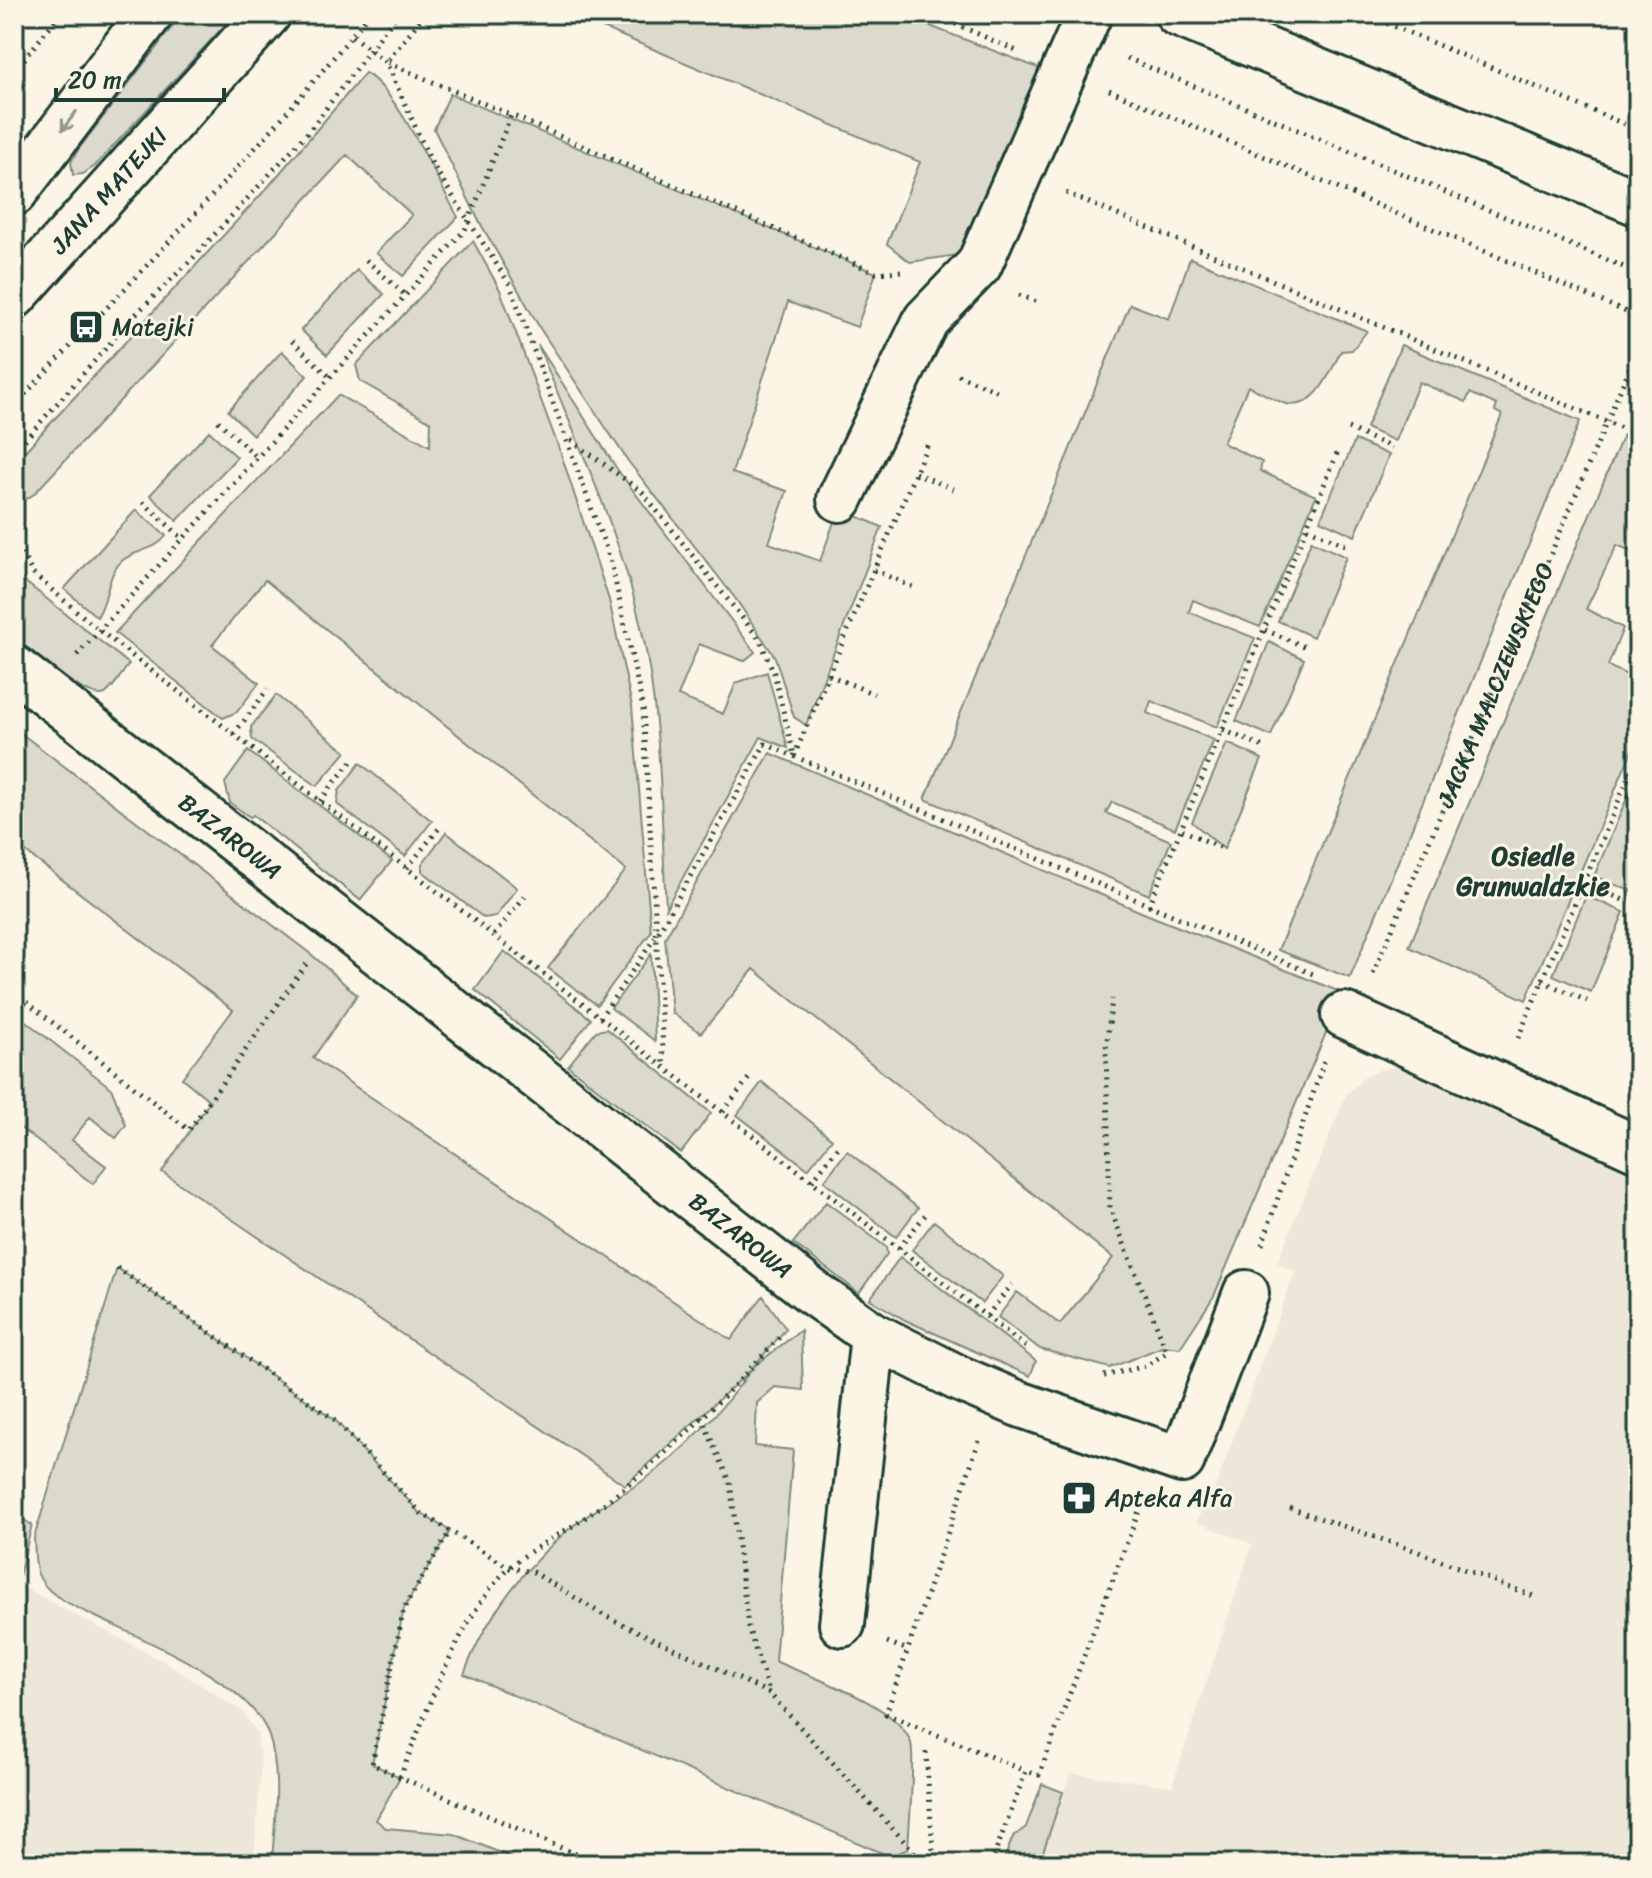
<svg xmlns="http://www.w3.org/2000/svg" width="1652" height="1878" viewBox="0 0 1652 1878" font-family="Sriracha,sans-serif">
<style>
.built{fill:#ece7d8}
.green{fill:#dcdacc;stroke:#7e8c80;stroke-width:2}
.lines{fill:none;stroke-linecap:round;stroke-linejoin:round}
.minor-casing{stroke:#1f3d34;stroke-width:50}
.path{stroke:#1f3d34;stroke-width:5;stroke-dasharray:2 6;stroke-linecap:butt}
.minor{stroke:#fcf5e5;stroke-width:44}
.oneway{stroke:#8e998c}
.labels{text-anchor:middle;stroke-width:6;stroke-linejoin:round;paint-order:stroke}
.street-label{font-size:24px;fill:#1f3d34;stroke:#fcf5e5}
.poi-label{font-size:24px;fill:#1f3d34;stroke:#fcf5e5;text-anchor:start}
.neighbourhood-label{font-size:26px;font-weight:bold;fill:#1f3d34;stroke:#fcf5e5}
</style>
<rect width="100%" height="100%" fill="#fcf5e5"/>
<filter id="ink" filterUnits="userSpaceOnUse"><feTurbulence type="fractalNoise" baseFrequency=".0125" numOctaves="2"/><feDisplacementMap in="SourceGraphic" scale="16" xChannelSelector="R" yChannelSelector="G"/><feConvolveMatrix kernelMatrix="1 2 1 2 8 2 1 2 1" color-interpolation-filters="sRGB"/></filter>
<g filter="url(#ink)">
<path class="built" d="M1403,1065L1638,1166V1864H1039L1070,1773L1172,1786L1252,1544L1197,1522L1207,1495L1212,1496L1295,1272L1277,1263L1346,1095L1362,1079L1379,1070Z
M14,1582L166,1663L243,1712L257,1733L261,1762L254,1864H14Z"/>
<path class="green" d="M182,14H235L95,166L83,174L73,175L71,162L78,150Z
M570,14H899L1046,71L965,254L910,262L887,244L920,162Z
M365,73C397,89 439,184 458,217L403,276L376,253L412,215L347,155L34,494L22,502L14,495V463L268,187Z
M450,94L876,273L857,327L788,302L732,473L787,491L769,543L820,561L839,508L882,527L806,725L794,717L775,657L735,598L628,461L541,330L478,219L434,129Z
M473,241L500,290L561,454L609,600L632,706L651,932L597,1005L548,968L626,870L265,580L212,645L259,683L237,712L223,718L115,633L338,395L430,446L431,422L360,381L356,365Z
M1190,258L1367,331L1352,350L1341,351C1330,372 1315,414 1283,403C1271,398 1259,391 1248,386L1223,443L1262,462L1260,471L1316,496L1260,627L1193,600L1189,612L1255,638L1217,727L1151,701L1147,713L1214,740L1175,829L1112,802L1106,813L1171,841L1149,895L925,799L1130,304L1169,319Z
M357,270L384,294L327,355L301,330Z
M538,345L617,469L755,652L744,661L699,644L678,696L723,714L736,683L767,672L788,748L761,737L666,908C661,818 662,724 643,636C622,535 576,440 538,345Z
M1401,345L1580,421L1350,978L1278,950L1502,415L1495,411L1497,405L1470,393L1466,402L1419,382L1395,441L1366,428Z
M282,351L307,376L253,435L228,411Z
M209,431L237,457L177,521L150,495Z
M1623,435L1638,441V554L1617,545L1586,609L1623,628L1608,666L1638,680V736L1526,1000L1409,947Z
M1355,440L1389,455L1355,536L1320,520Z
M136,510L166,536C155,551 137,549 123,560C106,574 109,600 97,617L64,589Z
M1311,541L1346,557L1313,637L1278,621Z
M14,573L129,664C122,673 114,688 105,694C88,703 29,648 14,637Z
M1269,642L1304,659L1271,736L1236,721Z
M276,695L346,752L317,786L252,739L251,727Z
M14,728L312,955L357,995L313,1058L731,1340L763,1296L786,1329L752,1368L801,1330L803,1390L775,1387L757,1403L755,1446L793,1450L775,1661C809,1677 899,1704 911,1743C915,1758 909,1828 908,1849L891,1856L917,1859V1864H886L889,1856L464,1674C485,1619 519,1574 562,1535C586,1513 618,1498 644,1480C681,1454 725,1407 751,1370L625,1485L162,1172L210,1101L182,1078L233,1010L14,843Z
M1227,743L1262,759L1224,849L1192,822Z
M248,751L392,861L360,900L253,815L250,817L230,803L225,783Z
M770,753L1146,914L1343,993L1214,1296L1180,1348L1164,1346L1110,1368L1040,1349L998,1317L1017,1292L1060,1324L1113,1258L754,969L701,1033L672,1013L665,938Z
M360,763L432,821L405,856L337,804L339,791Z
M1629,793L1638,797V879L1633,892L1594,876Z
M446,832L517,888L496,916L484,918L422,871V864Z
M1586,896L1624,912L1591,992L1553,975Z
M504,951L591,1019L560,1059L475,990Z
M651,954L655,1041L611,1008Z
M14,1012L111,1088L126,1125L116,1138L90,1117L72,1140L106,1166L93,1184L14,1123Z
M607,1029L711,1113L681,1153L568,1066L596,1031Z
M762,1082L832,1139L808,1169L737,1115Z
M847,1151L918,1208L896,1237L824,1181Z
M826,1202L886,1247L887,1254L859,1293L793,1243Z
M934,1221L1003,1276L982,1303L912,1250Z
M900,1257L1036,1361L1030,1376L905,1320L870,1299Z
M117,1268L335,1420L420,1513L450,1531L404,1608L372,1764L400,1777L376,1820L386,1828L454,1834L528,1864H272C274,1822 282,1777 269,1736C251,1681 140,1639 90,1614C72,1605 46,1595 38,1574C34,1564 35,1548 34,1538Z
M14,1514L32,1525L17,1584L14,1582Z
M1042,1784L1063,1792L1039,1864H1002L1013,1837L1026,1827Z"/>
<g class="lines">
<g class="minor-casing">
<g id="minor">
<path d="M1178,14L1638,203"/>
<path d="M14,193L150,14"/>
<path id="s2" d="M14,296L268,14"/>
<path d="M840,499L926,320L979,265L1089,14"/>
<path id="s3" d="M14,668L815,1294L873,1335L958,1378L1019,1404L1182,1460L1246,1293"/>
<path d="M1344,1015L1638,1149"/>
<path d="M842,1624L873,1335"/>
</g>
</g>
<g class="path">
<path d="M425,14L386,62L511,115"/>
<path d="M933,14L1019,52"/>
<path d="M1014,14L1032,20"/>
<path d="M1365,14L1638,130"/>
<path d="M352,36L386,62L432,164L510,285L611,562L643,708L664,1066"/>
<path d="M1127,58L1638,273"/>
<path d="M14,72L60,14"/>
<path d="M1109,90L1638,317"/>
<path d="M1066,193L1638,435"/>
<path d="M366,260L405,295"/>
<path d="M1019,295L1037,302"/>
<path d="M292,341L330,377"/>
<path d="M958,375L999,392"/>
<path d="M14,406C135,277 259,152 369,14"/>
<path d="M218,421L257,457"/>
<path d="M1348,428L1392,448"/>
<path d="M571,440L642,492L760,640L774,673L794,755"/>
<path d="M14,452L138,312L194,257L309,131L397,14"/>
<path d="M915,473L958,491"/>
<path d="M143,502L182,538"/>
<path d="M1307,528L1350,547"/>
<path d="M14,539L33,574L99,630L1030,1350"/>
<path d="M874,570L917,589"/>
<path d="M1265,630L1308,648"/>
<path d="M77,655L465,230L511,115L876,273L901,271"/>
<path d="M829,675L874,694"/>
<path d="M1223,730L1266,748"/>
<path d="M234,734L268,689"/>
<path d="M794,756L929,441"/>
<path d="M1627,781L1638,785"/>
<path d="M320,801L354,758"/>
<path d="M1182,830L1224,849"/>
<path d="M407,868L440,827"/>
<path d="M1584,883L1628,902"/>
<path d="M1149,906L1339,449"/>
<path d="M494,935L525,896"/>
<path id="s1" d="M1373,974L1638,348"/>
<path d="M1542,981L1587,1001"/>
<path d="M14,992L189,1130L307,963"/>
<path d="M600,1018L657,935L765,744L1313,974"/>
<path d="M1518,1038L1638,755"/>
<path d="M723,1112L752,1074"/>
<path d="M812,1181L840,1145"/>
<path d="M1262,1245L1324,1061"/>
<path d="M899,1248L926,1214"/>
<path d="M117,1268L335,1420L421,1513L510,1568L533,1572L605,1616L769,1693L925,1864"/>
<path d="M987,1316L1012,1284"/>
<path d="M1104,1376L1146,1366L1167,1352L1110,1208L1106,1049L1112,999"/>
<path d="M701,1417L730,1481L748,1627L769,1692"/>
<path d="M979,1441L886,1714L1026,1771"/>
<path d="M1290,1508L1416,1551L1533,1596"/>
<path d="M887,1642L908,1650"/>
<path d="M926,1752L934,1864"/>
<path d="M400,1777L372,1764L404,1608L450,1531"/>
<path d="M598,1864L400,1777C425,1716 461,1612 510,1567C534,1546 566,1532 592,1513C662,1460 725,1398 783,1333"/>
<path d="M991,1864L1026,1771L1039,1775L1143,1500"/>
</g>
<use href="#minor" class="minor"/>
</g>
<defs><path id="oneway-shaft" d="M-6 0H5M1.5-3L5.5 0L1.5 3" fill="none" stroke-width="1.6" stroke-linecap="round" stroke-linejoin="round" transform="scale(2)"/></defs>
<use class="oneway" href="#oneway-shaft" transform="translate(69 121) rotate(127)"/>
</g>
<defs>
<g id="bus-square" transform="scale(1.8)"><rect x="-9" y="-9" width="18" height="18" rx="4" fill="#1f3d34" stroke="#fcf5e5"/><path d="M-5-6H5V4H4V6H2V4H-2V6H-4V4H-5ZM-3.5-4V0h7V-4ZM-3.5 1.2v1.5H-2V1.2ZM2 1.2v1.5H3.5V1.2Z" fill="#fff"/></g>
<g id="pharmacy-square" transform="scale(1.8)"><rect x="-9" y="-9" width="18" height="18" rx="4" fill="#1f3d34" stroke="#fcf5e5"/><path d="M-2-6h4v4h4v4h-4v4h-4v-4h-4v-4h4Z" fill="#fff"/></g>
</defs>
<g fill-rule="evenodd">
<use href="#bus-square" x="86" y="327"/>
<use href="#pharmacy-square" x="1079" y="1498"/>
</g>
<g class="labels">
<g class="street-label">
<text dy="8" stroke="none"><textPath href="#s2" startOffset="142">JANA MATEJKI</textPath></text>
<text dy="8" stroke="none"><textPath href="#s1" startOffset="314">JACKA MALCZEWSKIEGO</textPath></text>
<text dy="8" stroke="none"><textPath href="#s3" startOffset="274">BAZAROWA</textPath></text>
<text dy="8" stroke="none"><textPath href="#s3" startOffset="922">BAZAROWA</textPath></text>
</g>
<g class="poi-label">
<text x="112" y="335">Matejki</text>
<text x="1105" y="1506">Apteka Alfa</text>
</g>
<g class="neighbourhood-label">
<text x="1533" y="865">Osiedle<tspan x="1533" dy="30">Grunwaldzkie</tspan></text>
</g>
</g>
<rect width="1652" height="1878" fill="none" stroke="#fcf5e5" stroke-width="48"/>
<rect x="24" y="24" width="1604" height="1830" fill="none" stroke="#1f3d34" stroke-width="3" filter="url(#ink)"/>
<path d="M56 88v12h168v-12" fill="none" stroke="#1f3d34" stroke-width="4"/>
<text x="68" y="88" font-size="24" fill="#1f3d34" stroke="#fcf5e5" stroke-width="6" paint-order="stroke">20 m</text>
</svg>
